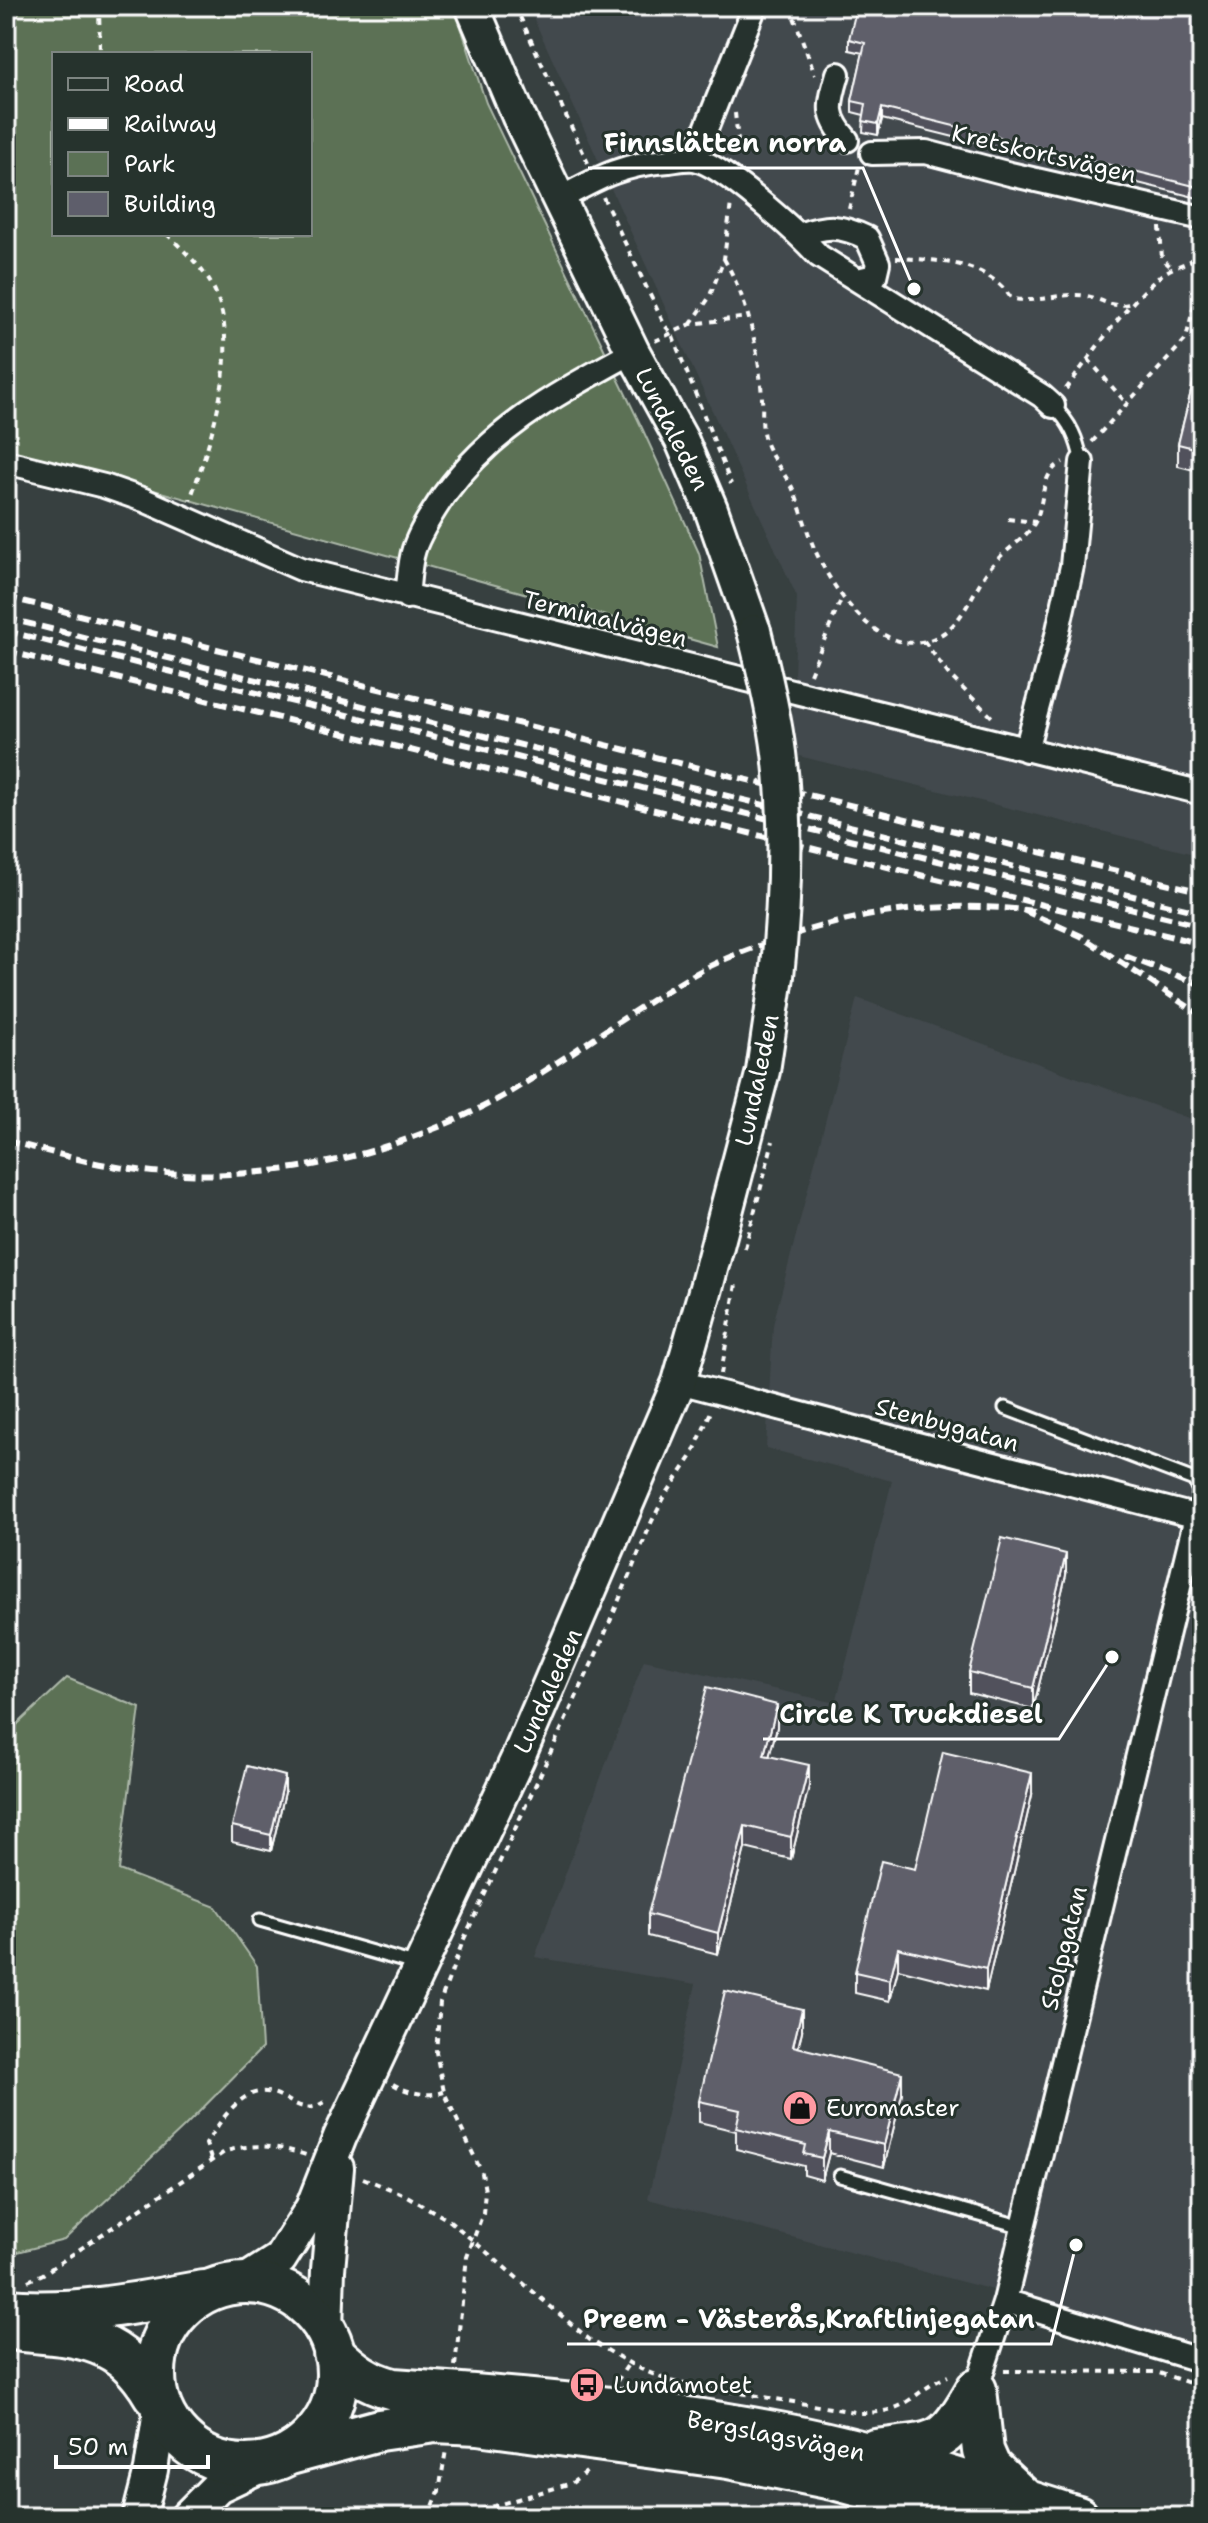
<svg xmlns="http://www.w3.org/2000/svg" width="1208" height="2523" viewBox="0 0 1208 2523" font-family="'Shantell Sans',sans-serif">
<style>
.built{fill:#43494d}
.green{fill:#5b7155;stroke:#adb8aa;stroke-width:2;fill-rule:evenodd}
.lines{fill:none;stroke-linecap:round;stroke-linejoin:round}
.lane-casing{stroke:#fff;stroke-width:17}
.street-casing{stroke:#fff;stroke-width:28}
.secondary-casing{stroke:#fff;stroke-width:38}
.highway-casing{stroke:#fff;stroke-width:46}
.path{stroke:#fff;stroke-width:4;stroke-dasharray:6 6;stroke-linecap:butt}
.lane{stroke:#26332d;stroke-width:11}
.street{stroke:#26332d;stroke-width:22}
.secondary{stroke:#26332d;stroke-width:32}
.highway{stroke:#26332d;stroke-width:40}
.rail{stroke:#fff;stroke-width:6;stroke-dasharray:12 6;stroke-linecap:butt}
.secondary-bridge-casing{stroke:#fff;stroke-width:38;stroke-linecap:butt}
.secondary-bridge{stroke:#26332d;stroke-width:32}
.wall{fill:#51515c;stroke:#fff;stroke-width:2}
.shaded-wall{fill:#42424b;stroke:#fff;stroke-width:2}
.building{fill:#5e5e6b;stroke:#fff;stroke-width:2}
.labels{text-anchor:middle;stroke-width:6;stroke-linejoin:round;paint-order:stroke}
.street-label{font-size:24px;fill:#fff;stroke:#26332d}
.poi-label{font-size:24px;fill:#fff;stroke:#26332d;text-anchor:start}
.leader{fill:none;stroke:#fff;stroke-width:3}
.callout-dot{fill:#fff;stroke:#26332d;stroke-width:3}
.callout-label{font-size:26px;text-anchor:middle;font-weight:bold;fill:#fff;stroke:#26332d;stroke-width:6;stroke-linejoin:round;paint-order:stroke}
</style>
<rect width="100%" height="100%" fill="#374040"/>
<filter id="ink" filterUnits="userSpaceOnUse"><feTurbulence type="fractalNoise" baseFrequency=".0125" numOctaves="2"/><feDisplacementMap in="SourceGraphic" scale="16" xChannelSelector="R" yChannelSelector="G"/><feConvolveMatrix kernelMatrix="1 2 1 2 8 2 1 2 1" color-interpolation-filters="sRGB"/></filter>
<g filter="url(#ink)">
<path class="built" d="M528,6H1202V856L791,754L797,597Z
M857,998L1202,1123V2353L1001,2292L648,2199L696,1984L535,1957L644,1660L836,1703L892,1481L766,1448L773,1325Z"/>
<path class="green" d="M6,6H454L486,103L642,428L699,553L718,647L6,449ZM54,54H310V234H54Z
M67,1678L140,1708L119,1870L216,1907L257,1966L262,2048L184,2127L64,2240L6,2255V1735Z"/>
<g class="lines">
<g class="lane-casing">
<path id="lane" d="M1053,406C1071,423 1077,439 1082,462
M1005,1408L1194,1480L1199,1491L1196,1517
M260,1920L418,1965
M840,2176L1023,2227"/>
</g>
<g class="street-casing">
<path id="street" d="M838,74C829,105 825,115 847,140
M872,153L926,152L1010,174L1202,218
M694,159L755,6
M561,198C600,177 623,164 669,161C677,160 687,158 694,159C722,164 798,233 819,256L1042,396L1053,406
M799,235C827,225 840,225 867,238L878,263L875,276L858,280
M6,462L104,486L144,500L301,569L1202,793
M407,597C409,582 409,564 414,549C421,529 433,512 444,495C495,425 559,393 633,352
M1026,750L1057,635L1072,566L1082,462
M679,1382L1202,1518
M1005,2301L1202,2361
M976,2390L1005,2301L1196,1517"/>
</g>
<g class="secondary-casing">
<path id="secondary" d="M472,6L519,117L633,352L682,441L711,509L754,631
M247,2280L280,2259L312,2208L340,2137L517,1760L679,1382L706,1288L763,1071L777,976
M326,2329L328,2270L337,2168
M139,2517L151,2470L160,2410
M187,2517L218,2486L269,2462"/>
</g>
<g class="highway-casing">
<path id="highway" d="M155 2374a91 91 0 1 1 182 0a91 91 0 1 1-182 0Z
M6,2310C73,2316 138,2303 203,2291
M22,2331C83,2336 121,2339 154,2395
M334,2353C352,2371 367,2382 393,2389C522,2398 652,2409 779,2433C881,2452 979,2486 1078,2517
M976,2390L983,2451L990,2467L1024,2499
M875,2450C939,2442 943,2448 976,2390
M290,2454L379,2430L435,2422L478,2424L728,2458L837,2480L974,2517"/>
</g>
<path class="path" d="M99,6L100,54
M515,6L588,163
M790,6L815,75
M735,113L740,160
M603,197L665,326L671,332L731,484
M849,209L859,167
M1160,227L1162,259L1170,266
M167,234C184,251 208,272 217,296C240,357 210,442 190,500
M896,258C937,260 987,261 1011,298C1036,305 1061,291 1087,296C1105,300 1109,308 1129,304
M724,259C748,300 759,350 762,398C763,414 760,430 767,446C773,460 784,473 792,487C801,507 806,530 815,550C835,595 888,671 945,632C968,615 975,584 994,563C1006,549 1029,537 1036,520C1045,500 1040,473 1063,462
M691,324L709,298L724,259L731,203
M655,341L691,324L748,317
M1088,359L1127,404
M1066,389C1095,350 1122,309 1159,277C1172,265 1191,265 1202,252
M1092,442L1186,339L1202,270
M1008,519L1036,522
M924,641L949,675L994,719
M810,674L843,595
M745,1248L773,1141
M721,1374L736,1284
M393,2084C408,2093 427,2097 444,2092
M211,2159L206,2144C217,2126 236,2095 259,2092C287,2088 300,2124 329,2098
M363,2178L405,2195L450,2221L590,2340L636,2367L669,2381L686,2384L860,2413C911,2413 909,2393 948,2376
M28,2281L43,2274L226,2151C255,2143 277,2146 306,2155
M455,2366L467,2257L483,2213L485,2191L482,2173L444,2092L436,2052L440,2002L463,1941L599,1648L652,1521L665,1496L692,1456L712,1409
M1004,2371L1156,2372L1202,2387
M617,2381L629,2363
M429,2517L439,2491L446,2450
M457,2517L572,2483L589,2470"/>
<use href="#lane" class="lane"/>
<use href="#street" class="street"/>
<use href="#secondary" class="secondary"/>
<use href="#highway" class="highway"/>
<path class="rail" d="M6,597L1202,892
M6,618L1202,913
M6,631L1202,926
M6,651L1202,944
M1023,910L1081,936L1202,1016
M1125,956L1202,985
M6,1141C41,1149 76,1160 112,1166C203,1183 306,1174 393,1144C434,1130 477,1112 515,1089C575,1053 632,1010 693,975C725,957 760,945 794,934C877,909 948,901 1034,911"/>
<g class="secondary-bridge-casing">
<path id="secondary-bridge" d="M754,631C764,671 774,712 779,753C788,826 785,902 777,976"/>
</g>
<use href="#secondary-bridge" class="secondary-bridge"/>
</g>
<path class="wall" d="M1202,6V199L882,119L878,135L863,132L864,115L852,112V101L863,53L849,50V39Z
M1202,347V472L1178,466V444Z
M1066,1575L1033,1709L969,1693V1672Z
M777,1727L769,1756L809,1786L791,1859L745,1848L718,1954L648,1936V1914Z
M285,1792L271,1851L232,1842V1826Z
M1032,1795L986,1991L898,1969L890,2001L855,1993V1972L915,1869Z
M802,2031L798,2048L902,2094L884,2167L829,2153L822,2180L804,2175V2166L736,2149V2131L699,2122V2101Z"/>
<path class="shaded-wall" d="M882,108V119L878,135V124Z
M1066,1554V1575L1033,1709V1688Z
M777,1705V1727L764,1776V1755Z
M809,1765V1786L791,1859V1837Z
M1032,1773V1795L986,1991V1969Z
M285,1776V1792L271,1851V1835Z
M745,1826V1848L718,1954V1933Z
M898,1948V1969L890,2001V1980Z
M802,2009V2031L793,2068V2046Z
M902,2073V2094L884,2167V2145Z
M829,2132V2153L822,2180V2158Z"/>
<path class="building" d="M857,6H1202V188L882,108L878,124L863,121L866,104L852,101L865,43L849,39Z
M1202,347V450L1178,444Z
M1002,1538L1066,1554L1033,1688L969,1672Z
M707,1687L777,1705L764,1755L809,1765L791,1837L745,1826L718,1933L648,1914Z
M943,1752L1032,1773L986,1969L898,1948L890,1980L855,1972L881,1861L915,1869Z
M247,1766L285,1776L271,1835L232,1826Z
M725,1991L802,2009L793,2046L902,2073L884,2145L829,2132L822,2158L804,2154L806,2145L736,2128L740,2110L699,2101Z"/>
</g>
<defs>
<g id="shop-disc" transform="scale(1.8)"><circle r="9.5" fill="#ff9aa2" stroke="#26332d"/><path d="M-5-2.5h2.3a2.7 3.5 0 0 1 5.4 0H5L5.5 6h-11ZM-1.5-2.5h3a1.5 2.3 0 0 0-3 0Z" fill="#111"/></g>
<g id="bus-disc" transform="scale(1.8)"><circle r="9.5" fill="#ff9aa2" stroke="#26332d"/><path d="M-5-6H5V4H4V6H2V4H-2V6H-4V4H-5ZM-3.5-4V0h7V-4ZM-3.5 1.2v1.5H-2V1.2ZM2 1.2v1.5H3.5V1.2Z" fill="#111"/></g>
</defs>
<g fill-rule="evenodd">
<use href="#shop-disc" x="800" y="2108"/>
<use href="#bus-disc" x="587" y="2385"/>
</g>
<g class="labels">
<g class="street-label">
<text transform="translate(1044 154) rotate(13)" y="8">Kretskortsvägen</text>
<text transform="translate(672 429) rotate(63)" y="8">Lundaleden</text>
<text transform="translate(605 619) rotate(14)" y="8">Terminalvägen</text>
<text transform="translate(757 1080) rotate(-78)" y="8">Lundaleden</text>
<text transform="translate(947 1425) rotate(15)" y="8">Stenbygatan</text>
<text transform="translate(548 1691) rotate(-66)" y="8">Lundaleden</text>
<text transform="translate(1064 1948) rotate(-76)" y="8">Stolpgatan</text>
<text transform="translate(776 2436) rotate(11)" y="8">Bergslagsvägen</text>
</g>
<g class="poi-label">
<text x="826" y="2116">Euromaster</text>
<text x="613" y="2393">Lundamotet</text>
</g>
</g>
<path class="leader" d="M914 289L863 168H588M1112 1657L1059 1739H763M1076 2245L1051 2344H567"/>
<g class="callout-dot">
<circle cx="914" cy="289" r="8"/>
<circle cx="1112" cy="1657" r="8"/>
<circle cx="1076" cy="2245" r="8"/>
</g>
<g class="callout-label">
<text x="725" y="152">Finnslätten norra</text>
<text x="911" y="1723">Circle K Truckdiesel</text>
<text x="809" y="2328">Preem - Västerås,Kraftlinjegatan</text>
</g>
<rect width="1208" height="2523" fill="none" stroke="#26332d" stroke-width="32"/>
<rect x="16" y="16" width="1176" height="2491" fill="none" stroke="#fff" stroke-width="3" filter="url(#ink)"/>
<rect x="52" y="52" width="260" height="184" fill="#26332d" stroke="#7d8581" stroke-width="2"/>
<rect x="68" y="78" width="40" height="12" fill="#26332d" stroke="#7d8581" stroke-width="2"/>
<text x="124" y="92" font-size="24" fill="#ffffff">Road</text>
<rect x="68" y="118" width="40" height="12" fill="#ffffff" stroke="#7d8581" stroke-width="2"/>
<text x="124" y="132" font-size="24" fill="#ffffff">Railway</text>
<rect x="68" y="152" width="40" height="24" fill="#5b7155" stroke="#7d8581" stroke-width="2"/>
<text x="124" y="172" font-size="24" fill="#ffffff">Park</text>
<rect x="68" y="192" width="40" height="24" fill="#5e5e6b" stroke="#7d8581" stroke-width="2"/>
<text x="124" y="212" font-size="24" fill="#ffffff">Building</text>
<path d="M56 2455v12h152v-12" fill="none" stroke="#ffffff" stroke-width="4"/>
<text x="68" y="2455" font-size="24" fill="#ffffff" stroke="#26332d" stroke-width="6" paint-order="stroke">50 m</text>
</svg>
